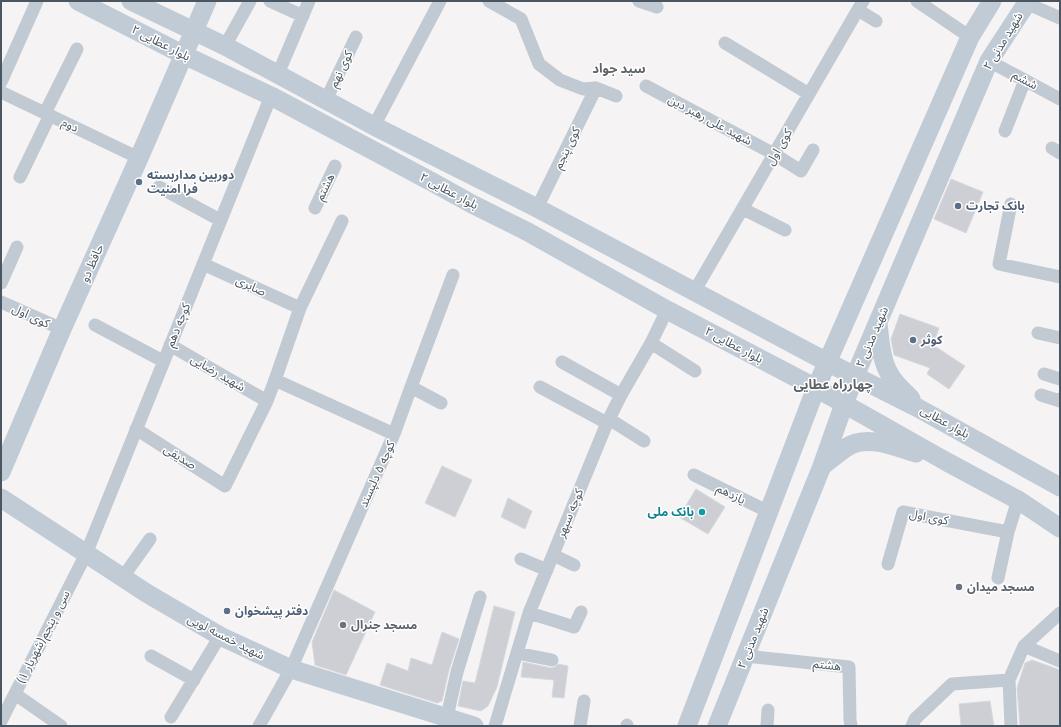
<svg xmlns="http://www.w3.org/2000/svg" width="1061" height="727" viewBox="0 0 1061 727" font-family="Inter,'Noto Sans Arabic',sans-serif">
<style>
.building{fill:#cdcfd5;stroke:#d7d9de}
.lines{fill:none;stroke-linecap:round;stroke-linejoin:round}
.street{stroke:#c1cad2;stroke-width:13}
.secondary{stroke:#c1cbd6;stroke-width:19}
.service-dot{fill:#5c6f8a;stroke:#fff;stroke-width:1.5}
.culture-dot{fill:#0f9aa8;stroke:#fff;stroke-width:1.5}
.worship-dot{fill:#6b7280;stroke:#fff;stroke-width:1.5}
.labels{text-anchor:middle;stroke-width:3;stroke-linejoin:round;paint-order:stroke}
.street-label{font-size:12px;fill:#4a5661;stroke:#fff}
.service-label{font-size:12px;font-weight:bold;fill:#4e5e75;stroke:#fff;text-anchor:start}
.culture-label{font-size:12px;font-weight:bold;fill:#0d838f;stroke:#fff;text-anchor:end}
.worship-label{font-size:12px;font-weight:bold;fill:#5b616d;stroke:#fff;text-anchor:start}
.neighbourhood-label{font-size:13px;font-weight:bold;fill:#5f6368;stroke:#fff}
</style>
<rect width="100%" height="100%" fill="#f5f3f3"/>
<path class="building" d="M951,179L983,192L966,233L934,219Z
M900,314L939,328L933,345L965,366L949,389L927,374L930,368L894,355L891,339Z
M442,466L472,480L455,517L425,503Z
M696,489L725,507L708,534L679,517Z
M508,498L532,511L525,529L501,517Z
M334,590L375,612L346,675L315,665L312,642Z
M494,606L515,612L497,687L488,706L481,711L458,706L463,681L475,683Z
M442,632L459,639L449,670L442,701L437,703L380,685L387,663L408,671L411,658L432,665Z
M1032,660L1060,670V726H1020L1017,688L1025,663Z
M523,662L551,668L555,667L558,664L568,666L564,698L552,697L554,680L521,677Z
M990,701L994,726H961L959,704Z"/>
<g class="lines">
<path class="street" d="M270,1L303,16
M489,1L521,19L539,64L560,80L583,89L596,88L616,96
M639,1L657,7
M917,1L970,37
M1026,3L1060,18
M858,10L876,21
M725,43L809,94
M225,46L250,1
M989,61L1060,99
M278,74L309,1
M1,82L37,1
M646,86L774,154L801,171L813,150
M1,92L139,158
M326,100L356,37
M45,113L77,49
M374,126L440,1
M1005,131L1025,80
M1052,148L1060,153
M20,177L50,115
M159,187L220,220
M1011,204L999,264L1060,277
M315,208L335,166
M537,208L596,88
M743,209L785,230
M342,221L300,308L275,380L394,434
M203,264L300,308
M1,283L17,247
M694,292L863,1
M1,302L62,329
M95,325L163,361
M1038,333L1060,338
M651,343L695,371
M170,345L267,401
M562,362L621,395
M1044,374L1060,379
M411,387L441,403
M540,387L607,423
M1041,395L1060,401V399
M609,419L644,441
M136,429L225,486L267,401L275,380
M694,475L769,512
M553,555L574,565
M521,559L547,570
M888,564L903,512L1008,532
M123,577L150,539
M998,578L1008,532L1018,500
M529,613L552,620L574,627L581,612
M1024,646L1060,661
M517,653L552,660
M151,656L194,680
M746,656L849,667L850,720L851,726
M15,694L61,726
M171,717L220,636
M447,717L457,672L480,597
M1,721L86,554L271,96
M259,726L291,669L394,434L411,387L453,275
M495,726L529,613L607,423L621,395L651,343L667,310
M580,726L584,701
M627,726V725
M767,726L768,710
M912,726L915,719L952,684L1009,680
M1011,726L1009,680L1024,646L1060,613"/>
<path class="secondary" d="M78,1L184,55L271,96L434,183L472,204L528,232L667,310L816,388L947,462L1018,500L1060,528
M131,1L225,46L374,126L537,208L827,362L918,408L1060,487
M878,323C880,341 881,363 892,378C897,386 905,392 911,399
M822,466C830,460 838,453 847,447C867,434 895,447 916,453
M1,472L62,329L139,158L207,1
M1,498L148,594L220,636L291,669L474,726
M687,726L816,388L970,37L992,1
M717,726L822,466L844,404L855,376L989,61L1028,1"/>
</g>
<g class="service-dot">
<circle cx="139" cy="182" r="4"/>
<circle cx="958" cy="206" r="4"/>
<circle cx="913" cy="340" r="4"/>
<circle cx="227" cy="611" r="4"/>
</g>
<circle class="culture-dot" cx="702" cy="512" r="4"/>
<g class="worship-dot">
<circle cx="959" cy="587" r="4"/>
<circle cx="343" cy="625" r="4"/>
</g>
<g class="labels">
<g class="street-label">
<text transform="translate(1003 41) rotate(-59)" y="4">شهید مدنی ۲</text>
<text transform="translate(161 43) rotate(27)" y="4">بلوار عطایی ۲</text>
<text transform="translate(341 69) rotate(-65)" y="4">کوی نهم</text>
<text transform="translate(1025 80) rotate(28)" y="4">ششم</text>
<text transform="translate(710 120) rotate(28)" y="4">شهید علی رهبر دین</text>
<text transform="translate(70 125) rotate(25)" y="4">دوم</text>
<text transform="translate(779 147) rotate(-60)" y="4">کوی اول</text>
<text transform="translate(567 148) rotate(-64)" y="4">کوی پنجم</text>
<text transform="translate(325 187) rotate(-64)" y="4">هشتم</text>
<text transform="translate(449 191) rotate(28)" y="4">بلوار عطایی ۲</text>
<text transform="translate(92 263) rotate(-66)" y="4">حافظ دو</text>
<text transform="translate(251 286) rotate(25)" y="4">صابری</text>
<text transform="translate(31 316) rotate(25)" y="4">کوی اول</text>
<text transform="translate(178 325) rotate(-68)" y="4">کوچه دهم</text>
<text transform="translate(872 337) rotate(-67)" y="4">شهید مدنی ۲</text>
<text transform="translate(734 345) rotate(28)" y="4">بلوار عطایی ۲</text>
<text transform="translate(218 373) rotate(30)" y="4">شهید رضایی</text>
<text transform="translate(945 422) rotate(29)" y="4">بلوار عطایی</text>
<text transform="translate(180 457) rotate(32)" y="4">صدیقی</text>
<text transform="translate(377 474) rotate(-66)" y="4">کوچه ۵ دلپسند</text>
<text transform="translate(731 494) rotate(26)" y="4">یازدهم</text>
<text transform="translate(570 513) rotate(-68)" y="4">کوچه سپهر</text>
<text transform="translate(929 517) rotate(11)" y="4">کوی اول</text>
<text transform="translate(43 637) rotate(-63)" y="4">سی و پنجم(شهریار ۱)</text>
<text transform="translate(226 637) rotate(27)" y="4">شهید خمسه لویی</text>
<text transform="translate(753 638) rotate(-68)" y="4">شهید مدنی ۲</text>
<text transform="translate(827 665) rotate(6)" y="4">هشتم</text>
</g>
<g class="service-label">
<text x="147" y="179">دوربین مداربسته<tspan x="147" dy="14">فرا امنیت</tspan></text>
<text x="966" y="210">بانک تجارت</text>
<text x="921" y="344">کوثر</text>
<text x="235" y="615">دفتر پیشخوان</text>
</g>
<g class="culture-label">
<text x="694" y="516">بانک ملی</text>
</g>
<g class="worship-label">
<text x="967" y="591">مسجد میدان</text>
<text x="351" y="629">مسجد جنرال</text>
</g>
<g class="neighbourhood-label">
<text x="619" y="73">سید جواد</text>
<text x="833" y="389">چهارراه عطایی</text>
</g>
</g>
<rect width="1061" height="727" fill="none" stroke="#4a5661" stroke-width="4"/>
</svg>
